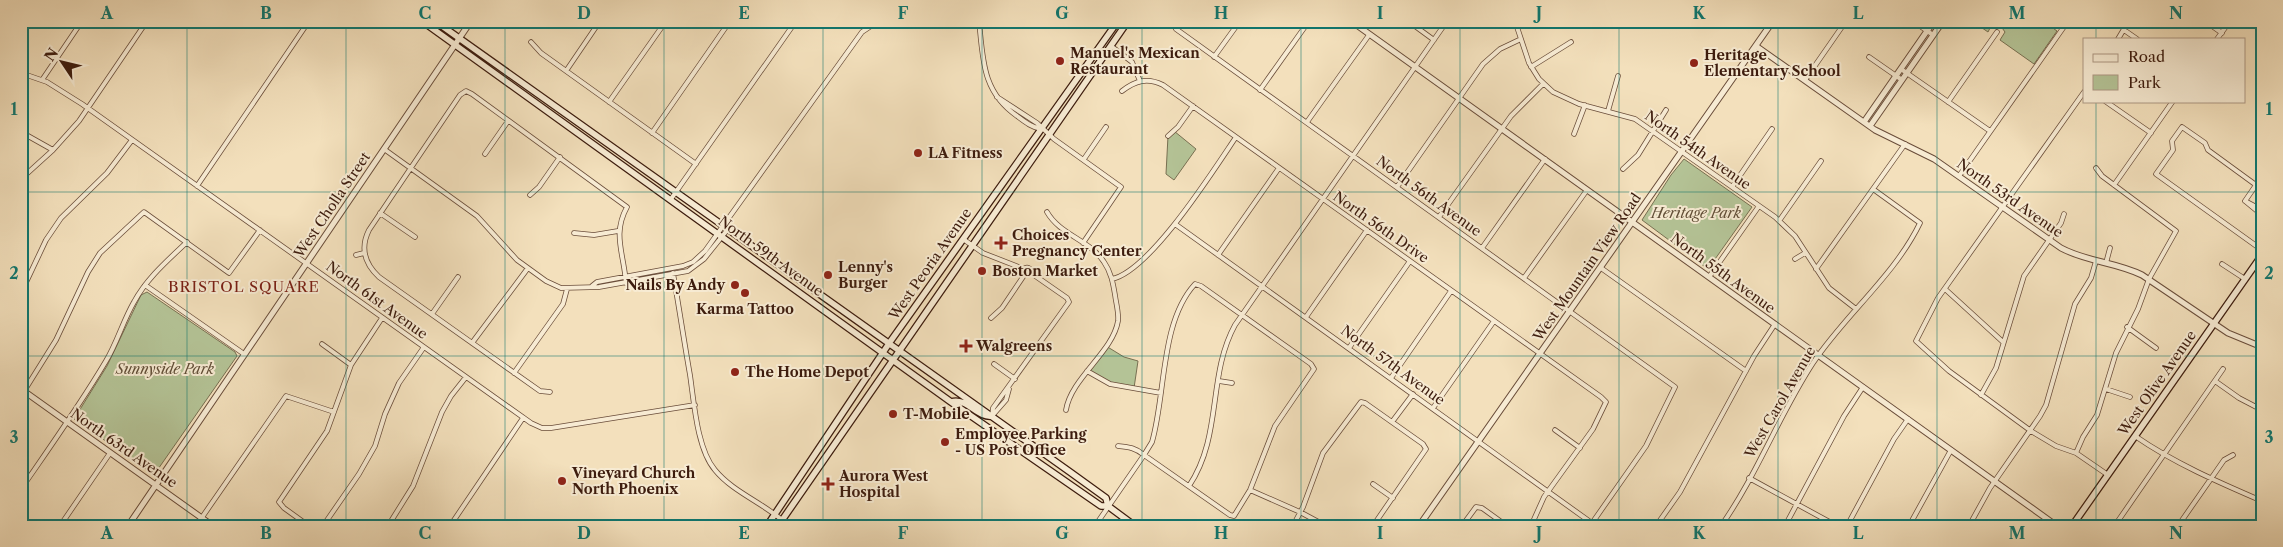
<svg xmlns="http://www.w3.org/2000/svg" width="2283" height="547" viewBox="0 0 2283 547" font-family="'Libre Caslon Text',serif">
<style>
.green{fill:#b4c396;stroke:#787052}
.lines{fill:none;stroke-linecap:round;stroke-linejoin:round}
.minor-casing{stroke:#6a4d3a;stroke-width:5.5}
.tertiary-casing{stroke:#6a4d3a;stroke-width:7}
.secondary-casing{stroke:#3d1c0e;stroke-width:8}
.minor{stroke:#f7ebd3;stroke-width:4}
.tertiary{stroke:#f7ebd3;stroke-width:5}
.secondary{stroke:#f7ebd3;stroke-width:5.5}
.grid{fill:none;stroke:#0f766e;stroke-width:1;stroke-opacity:0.55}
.poi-dot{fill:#8f2418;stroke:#f7ebd3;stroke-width:2}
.labels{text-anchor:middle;stroke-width:4;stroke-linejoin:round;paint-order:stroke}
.poi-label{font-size:14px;font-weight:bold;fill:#3d1c0e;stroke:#f7ebd3;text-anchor:start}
.street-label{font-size:14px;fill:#3d1c0e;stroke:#f7ebd3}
.park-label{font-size:14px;font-style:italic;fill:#614e37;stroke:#f7ebd3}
.neighbourhood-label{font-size:15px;letter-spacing:1px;fill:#7a1f14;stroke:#f7ebd3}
.neatline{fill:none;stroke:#0f766e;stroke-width:2}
.grid-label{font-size:16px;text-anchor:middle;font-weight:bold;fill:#0f766e}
</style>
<rect width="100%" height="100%" fill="#f3e0bc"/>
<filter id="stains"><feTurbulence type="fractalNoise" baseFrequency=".004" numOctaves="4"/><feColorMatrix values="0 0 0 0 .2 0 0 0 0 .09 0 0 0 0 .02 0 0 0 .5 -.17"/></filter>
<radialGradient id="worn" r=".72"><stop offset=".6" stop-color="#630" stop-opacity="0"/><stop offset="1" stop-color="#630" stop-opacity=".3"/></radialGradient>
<path class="green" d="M1972,21H2043L2057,31L2034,64L2000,40L2005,32L2000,25L1991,26L1988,32Z
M1174,131L1196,149L1174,180L1166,174L1168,136Z
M1684,159L1752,207L1708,269L1642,220L1671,175Z
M147,292L235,352L237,356L156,472L153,474L74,419L107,366L141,295Z
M1106,346L1124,357L1138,361L1134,388L1110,384L1087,371Z"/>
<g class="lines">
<g class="minor-casing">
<path id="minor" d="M933,21L941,24L961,21
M979,21C983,59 982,92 1017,116C1025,122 1031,127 1041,129
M1172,21L1176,29L1675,387L1646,446L1590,526
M1408,21L1434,40
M1515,21L1529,63L1539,79L1553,92L1579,104L1635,119L1775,217L1795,236L1829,288L1856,309
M1913,21L1933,35
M2205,21L2222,33
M2124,30L2137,39
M2118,39L2127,24
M2217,39L2230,21
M531,42L541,53L696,164
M1111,46L1132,62L1140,81
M1214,57L1240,21
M1869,57L1902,80
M1531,67L1571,42
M1901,69L1990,131
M566,71L600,21
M21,73L47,82L82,104L531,423L542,428H551L695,405
M42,80L82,21
M1805,80L1846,21
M1260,90L1309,21
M1122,91C1135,81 1147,77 1163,85L1601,397L1606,402L1593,429L1544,497L1531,526
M2084,92L1938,298L1916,341L1949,371L2031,431L2056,446L2076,453L2108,475
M997,97L1037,123L1054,139L1121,187L1083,243
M2105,101L2151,133
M609,102L666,21
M1948,102L1997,32
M1608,111L1618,76
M1307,122L1369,35
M21,132L53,150
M652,133L730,21
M1574,134L1585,105
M1168,136L1178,127L1193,106
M384,149L477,216L517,260L546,281L561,288L599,287L688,271L704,259L728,229L727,222
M485,154L508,121
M1084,159L1106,127
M1623,169L1638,155L1666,110
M1959,176L2068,21
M21,179L53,150L79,121L147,21
M2114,185L2173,101
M197,186L309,21
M1397,187L1483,64L1500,49L1521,39
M1732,187L1772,129
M530,195L539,187L560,157
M671,199L796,21
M2245,201L2256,185L2208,150L2205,143L2182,127L2172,141L2173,150L2156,174L2262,250
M2245,201L2262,215
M2245,201L2262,210
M1047,212C1060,235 1090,240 1104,262C1111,272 1113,283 1115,295C1116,303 1119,313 1118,321C1113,352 1071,378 1066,410
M380,213L415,237
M1439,217L1511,116L1543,84
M1779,221L1821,161
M1175,224L1596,526
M574,233L594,235L618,231
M963,239L983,253L1024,269
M1482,248L1545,159
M356,255L364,253
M1218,255L1279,168
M1795,259L1805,253
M2106,263L2110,248
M2222,264L2245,279
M1023.5 271a3.5 3.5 0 1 1 7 0a3.5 3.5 0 1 1-7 0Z
M1601,268L1746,371
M1816,269L1905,144
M673,273C679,307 684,341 690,375C694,402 697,449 715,470C732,491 761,502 782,520
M1709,277L1759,206
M1524,278L1587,190
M1112,279C1150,271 1213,171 1236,137
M145,285L244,354
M592,286L597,282L683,266L693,262L705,251L862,32L871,26
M1945,289L2003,342
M21,293L46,240L61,218L107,173L132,140
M432,314L458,277
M1306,317L1367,230
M991,318L1002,308L1025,274
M2127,327L2156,348
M472,343L528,268
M322,344L351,365
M1349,348L1410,261
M994,364L1015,379
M1087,371L1110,384L1161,393
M514,373L563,304L567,289
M1391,378L1451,291
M1219,381L1232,383
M2215,381L2239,398L2262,410
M2106,389L2130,397
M550,392L540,391L379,277C364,263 360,248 369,230L460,95L466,91L472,94L627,207C612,234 624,254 626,283
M1981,395L1996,368L2024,276L2061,223L2064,214
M21,396L56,340L88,272L100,253L144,212L229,273L260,230
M1433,408L1494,321
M992,416L993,408L1069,302L1067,298L1031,273
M992,416L1006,400L1009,389
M1392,422L1413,394
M1555,430L1580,448
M2135,436C2174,463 2218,482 2262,501
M2076,453L2083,437L2097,415L2116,353L2138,309L2149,279L2176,231L2102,176L2096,168
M1749,478L1837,526
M1373,484L1393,498
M1189,486C1223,435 1207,376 1235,325L1447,21
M21,489C50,447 80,405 106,361C117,343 123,321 134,302C147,278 167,261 187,242
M1250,490L1300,512L1326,526
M2118,521L2223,369
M60,526L110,453
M196,526L286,396L334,412
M309,526L284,508L279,502L327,431L351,365L382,318
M323,526L359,474L375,446L385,414L399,383L424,347
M388,526L413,486L442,412L451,396L466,377
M450,526L523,418
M1095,526L1144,455L1152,442C1166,394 1160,322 1195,284L1201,286L1311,364L1314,369L1275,426L1250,490L1234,516L1230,515L1144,455C1136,448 1129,447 1118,446
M1293,526L1303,507L1323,453L1361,402L1365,403L1423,444L1426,449L1373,526
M1462,526L1476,507L1482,508L1507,526
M1656,526L1680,492L1754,356L1775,324
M1721,526C1757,475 1779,415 1813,363C1845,315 1895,275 1920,223L1873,189
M1785,526L1844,416L1863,387
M1847,526L1894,439L1908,419
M1909,526L1951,450
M1969,526L1990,488L2040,416L2046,405L2075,304L2091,278L2096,261
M2178,526L2224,460L2233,455"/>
</g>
<g class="tertiary-casing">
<path id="tertiary" d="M1351,21L2057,526
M1756,46L1875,130L1934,159L2061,248C2087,262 2116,262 2142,275L2228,333L2262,347
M1864,122L1934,21
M1870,126L1943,21
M21,389L213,526
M128,526L471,21
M1419,526L1773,21"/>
</g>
<g class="secondary-casing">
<path id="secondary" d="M422,21L951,402L1101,506H1108L1135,526
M435,21L1070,472L1106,498L1108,506
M951,402C967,397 977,418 992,416
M767,526L890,342L1118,21
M778,526L1128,21
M2072,526L2262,255"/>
</g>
<use href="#minor" class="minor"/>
<use href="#tertiary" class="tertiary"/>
<use href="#secondary" class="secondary"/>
</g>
<path class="grid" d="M187,21V526M346,21V526M505,21V526M664,21V526M823,21V526M982,21V526M1142,21V526M1301,21V526M1460,21V526M1619,21V526M1778,21V526M1937,21V526M2096,21V39M2096,101V526M21,192H2262M21,356H2262"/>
<g class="poi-dot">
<circle cx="1060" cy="61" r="5"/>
<circle cx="1694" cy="63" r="5"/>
<circle cx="918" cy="153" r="5"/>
<path d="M998.5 235.5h5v5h5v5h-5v5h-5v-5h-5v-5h5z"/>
<circle cx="982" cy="271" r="5"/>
<circle cx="828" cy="275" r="5"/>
<circle cx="735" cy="285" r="5"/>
<circle cx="745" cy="293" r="5"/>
<path d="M963.5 338.5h5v5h5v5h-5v5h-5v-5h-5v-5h5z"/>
<circle cx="735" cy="372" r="5"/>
<circle cx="893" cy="414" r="5"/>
<circle cx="945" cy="442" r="5"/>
<circle cx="562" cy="481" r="5"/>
<path d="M825.5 476.5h5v5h5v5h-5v5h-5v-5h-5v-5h5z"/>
</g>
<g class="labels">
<g class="poi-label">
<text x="1070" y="58">Manuel's Mexican<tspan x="1070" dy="16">Restaurant</tspan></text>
<text x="1704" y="60">Heritage<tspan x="1704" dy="16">Elementary School</tspan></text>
<text x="928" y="158">LA Fitness</text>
<text x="1012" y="240">Choices<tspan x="1012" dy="16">Pregnancy Center</tspan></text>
<text x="838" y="272">Lenny's<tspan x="838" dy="16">Burger</tspan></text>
<text x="992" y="276">Boston Market</text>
<text x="725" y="290" text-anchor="end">Nails By Andy</text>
<text x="745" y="314" text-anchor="middle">Karma Tattoo</text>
<text x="976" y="351">Walgreens</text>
<text x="745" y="377">The Home Depot</text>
<text x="903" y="419">T-Mobile</text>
<text x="955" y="439">Employee Parking<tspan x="955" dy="16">- US Post Office</tspan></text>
<text x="572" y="478">Vineyard Church<tspan x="572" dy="16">North Phoenix</tspan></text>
<text x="839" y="481">Aurora West<tspan x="839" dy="16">Hospital</tspan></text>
</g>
<g class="street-label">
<text transform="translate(1698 150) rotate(35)" y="5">North 54th Avenue</text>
<text transform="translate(1429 196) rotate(36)" y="5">North 56th Avenue</text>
<text transform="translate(2010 198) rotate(35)" y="5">North 53rd Avenue</text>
<text transform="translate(332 205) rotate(-56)" y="5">West Cholla Street</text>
<text transform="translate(1381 227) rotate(35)" y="5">North 56th Drive</text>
<text transform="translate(771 256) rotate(36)" y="5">North 59th Avenue</text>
<text transform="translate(930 264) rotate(-55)" y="5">West Peoria Avenue</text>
<text transform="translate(1587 267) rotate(-55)" y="5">West Mountain View Road</text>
<text transform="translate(1723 273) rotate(36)" y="5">North 55th Avenue</text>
<text transform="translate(377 300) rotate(36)" y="5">North 61st Avenue</text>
<text transform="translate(1393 365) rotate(36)" y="5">North 57th Avenue</text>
<text transform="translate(2157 383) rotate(-55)" y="5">West Olive Avenue</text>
<text transform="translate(1780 402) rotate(-60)" y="5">West Carol Avenue</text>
<text transform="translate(124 448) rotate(35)" y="5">North 63rd Avenue</text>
</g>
<g class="park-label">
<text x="1696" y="218">Heritage Park</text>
<text x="165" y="374">Sunnyside Park</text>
</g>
<g class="neighbourhood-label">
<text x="244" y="292">BRISTOL SQUARE</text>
</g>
</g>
<rect width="2283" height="547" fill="none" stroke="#f3e0bc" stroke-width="55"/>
<rect x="2083" y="38" width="162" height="65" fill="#f7ebd3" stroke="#ad9884"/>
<rect x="2093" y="54" width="25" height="8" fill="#f7ebd3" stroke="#ad9884"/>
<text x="2128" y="62" font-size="15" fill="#3d1c0e">Road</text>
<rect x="2093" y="75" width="25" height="15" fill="#b4c396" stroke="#ad9884"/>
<text x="2128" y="88" font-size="15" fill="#3d1c0e">Park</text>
<g transform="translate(62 62) rotate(305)" stroke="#f7ebd3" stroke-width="4" paint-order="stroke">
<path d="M0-4L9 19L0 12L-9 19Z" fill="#3d1c0e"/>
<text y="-8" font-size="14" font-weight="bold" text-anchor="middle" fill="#3d1c0e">N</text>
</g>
<rect x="28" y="28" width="2228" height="492" class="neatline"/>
<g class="grid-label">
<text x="107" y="19">A</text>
<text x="266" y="19">B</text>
<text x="425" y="19">C</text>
<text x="584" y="19">D</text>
<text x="744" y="19">E</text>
<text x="903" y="19">F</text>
<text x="1062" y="19">G</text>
<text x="1221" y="19">H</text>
<text x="1380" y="19">I</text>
<text x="1539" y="19">J</text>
<text x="1699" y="19">K</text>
<text x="1858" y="19">L</text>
<text x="2017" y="19">M</text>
<text x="2176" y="19">N</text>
<text x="14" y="115">1</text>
<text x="2269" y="115">1</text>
<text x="14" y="279">2</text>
<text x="2269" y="279">2</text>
<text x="14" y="443">3</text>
<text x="2269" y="443">3</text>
<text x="107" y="539">A</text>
<text x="266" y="539">B</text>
<text x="425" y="539">C</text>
<text x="584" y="539">D</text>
<text x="744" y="539">E</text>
<text x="903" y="539">F</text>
<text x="1062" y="539">G</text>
<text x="1221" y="539">H</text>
<text x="1380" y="539">I</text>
<text x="1539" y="539">J</text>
<text x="1699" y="539">K</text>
<text x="1858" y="539">L</text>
<text x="2017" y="539">M</text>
<text x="2176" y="539">N</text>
</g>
<rect width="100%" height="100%" filter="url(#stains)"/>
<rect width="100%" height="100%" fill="url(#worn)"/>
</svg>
